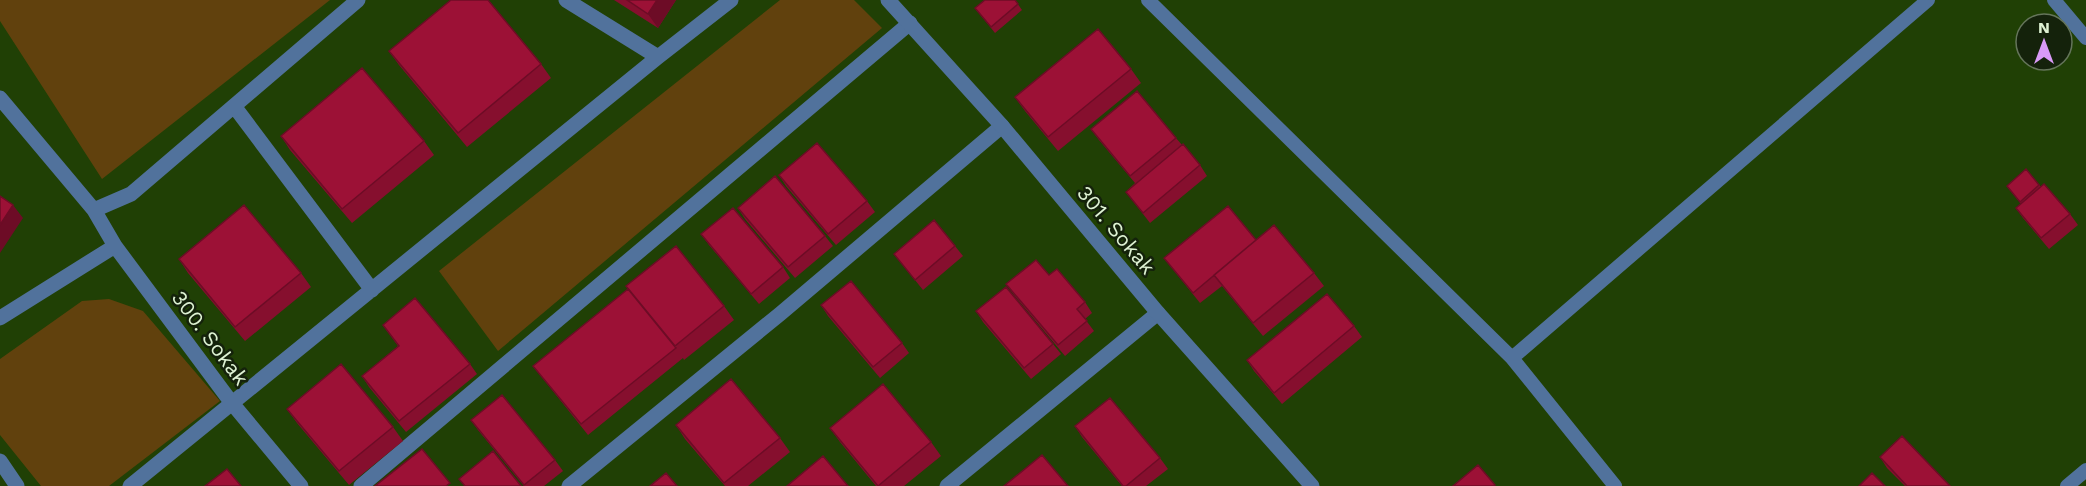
<svg xmlns="http://www.w3.org/2000/svg" width="2086" height="486" viewBox="0 0 2086 486" font-family="'Work Sans',sans-serif">
<style>
.green{fill:#61410d}
.lines{fill:none;stroke-linecap:round;stroke-linejoin:round}
.service{stroke:#51729c;stroke-width:14}
.minor{stroke:#51729c;stroke-width:15}
.tertiary{stroke:#51729c;stroke-width:15}
.wall{fill:#860f2e}
.shaded-wall{fill:#6d0c26}
.building{fill:#9c1136;stroke:#6d0c26;stroke-width:1.5}
.labels{text-anchor:middle;stroke-width:5;stroke-linejoin:round;paint-order:stroke}
.street-label{font-size:21px;fill:#def2d3;stroke:#14220b}
</style>
<rect width="100%" height="100%" fill="#204005"/>
<path class="green" d="M0,0H330L102,179L0,21Z
M780,0H854L882,28L498,351L439,271Z
M109,299L143,311L220,401L109,486H41L0,435V359L82,301Z"/>
<g class="lines">
<path class="service" d="M1148,0L1512,358L1615,486
M2054,0L2086,38
M1512,358L1928,0
M2067,486L2086,470"/>
<path class="minor" d="M566,0L658,57
M0,98L94,210L131,194L358,0
M234,106L372,290
M94,210L115,246L231,402L301,486
M0,318L115,246
M0,461L17,486
M130,486L658,57L731,0
M361,486L910,23
M569,486L780,314L1002,126
M947,486L1158,313"/>
<path class="tertiary" d="M888,0L1002,126L1158,313L1312,486"/>
</g>
<path class="wall" d="M614,0H676L658,28Z
M1015,0L1022,10L995,33L975,8Z
M389,51L541,64L551,78L467,147L399,65Z
M1131,69L1141,83L1058,151L1025,111L1015,97Z
M1091,129L1176,138L1182,145L1200,165L1207,176L1150,223L1126,192L1135,183L1099,140Z
M281,136L424,141L434,155L352,223L290,150Z
M2026,169L2041,187L2070,214L2078,225L2049,249L2023,218L2016,208L2021,204L2007,186Z
M779,175L867,201L875,212L836,245L786,186Z
M738,208L825,236L833,246L795,278L745,219Z
M701,234L783,267L790,278L759,304L709,245Z
M1256,240L1314,273L1324,286L1263,336L1222,286L1200,303L1164,258Z
M955,246L963,256L923,290L894,254Z
M179,259L301,273L311,287L245,341L188,273Z
M1049,275L1085,302L1092,313L1085,319L1094,331L1065,356L1014,295L1006,284Z
M821,305L902,343L909,353L880,378L828,316Z
M724,306L734,320L684,360L683,358L588,435L541,376L533,366Z
M976,311L1053,344L1061,354L1031,379L983,322Z
M383,325L470,364L477,374L406,432L369,387L362,376L398,346Z
M1354,326L1362,337L1282,404L1254,371L1247,360Z
M287,409L393,427L403,441L349,485L297,423Z
M471,420L555,460L563,471L544,486H524L478,430Z
M676,425L780,438L790,452L748,486H725L685,439Z
M1075,426L1160,458L1168,469L1146,486H1122L1082,437Z
M830,428L931,442L941,456L904,486H876L840,442Z
M1880,457L1950,486H1905L1887,468Z"/>
<path class="shaded-wall" d="M657,0H676L658,28L648,14Z
M13,205L23,218L0,253V225Z"/>
<path class="building" d="M451,0H488L541,64L458,133L389,51Z
M627,0H657L648,14Z
M985,0H1015L1018,4L991,27L975,8Z
M1098,29L1131,69L1048,137L1015,97Z
M362,68L424,141L342,209L281,136Z
M1137,91L1176,138L1130,176L1091,129Z
M817,143L867,201L828,234L779,175Z
M1183,144L1200,165L1143,213L1126,192Z
M2026,169L2039,185L2020,202L2007,186Z
M775,176L825,236L788,267L738,208Z
M2044,184L2070,214L2041,238L2016,208Z
M0,196L13,205L0,225Z
M244,205L301,273L235,327L179,259Z
M1228,206L1256,240L1193,293L1164,258Z
M733,208L783,267L751,294L701,234Z
M934,220L955,246L915,280L894,254Z
M1274,225L1314,273L1253,323L1214,275Z
M676,246L724,306L675,346L626,286Z
M1036,260L1049,275L1057,269L1085,302L1077,309L1087,321L1058,345L1006,284Z
M851,281L902,343L873,367L821,305Z
M1006,287L1053,344L1024,368L976,311Z
M628,289L676,348L581,424L533,366Z
M1327,294L1354,326L1274,393L1247,360Z
M415,298L470,364L399,421L362,376L399,346L383,325Z
M341,364L393,427L339,471L287,409Z
M731,379L780,438L724,483L676,425Z
M883,384L931,442L878,486L830,428Z
M502,395L555,460L524,485L471,420Z
M1110,398L1160,458L1126,486H1123L1075,426Z
M1902,436L1950,486H1907L1880,457Z
M422,449L450,483L446,486H375Z
M493,451L521,486H465L459,479Z
M1042,455L1068,486H1004Z
M823,456L848,486H787Z
M1478,465L1495,485L1494,486H1453Z
M227,469L241,486H205Z
M666,473L677,486H650Z
M1872,473L1885,486H1859Z"/>
<g class="labels">
<g class="street-label">
<text transform="translate(1116 230) rotate(50)" y="7">301. Sokak</text>
<text transform="translate(210 338) rotate(53)" y="7">300. Sokak</text>
</g>
</g>
<g transform="translate(2044 42)"><circle r="28" fill="#14220b" stroke="#65755b" stroke-width="1.5"/>
<path d="M0-4.5L10 22L0 15L-10 22Z" fill="#d99af7"/>
<text y="-9" font-size="16" font-weight="bold" text-anchor="middle" fill="#def2d3">N</text>
</g>
</svg>
